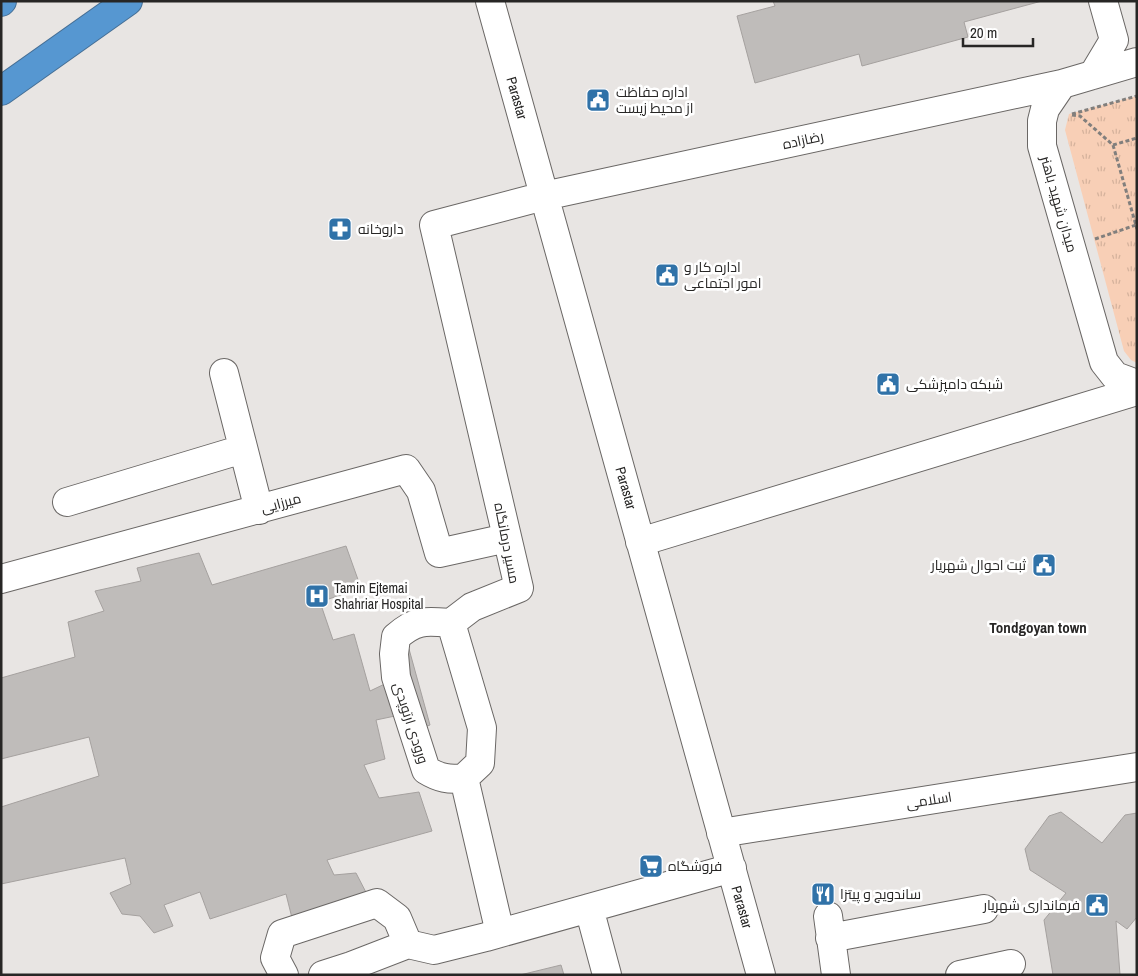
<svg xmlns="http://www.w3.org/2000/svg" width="1138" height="976" viewBox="0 0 1138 976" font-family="'Archivo Narrow',Cairo,sans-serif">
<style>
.park{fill:url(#park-tufts)}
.building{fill:#bfbcba;stroke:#a5a19f}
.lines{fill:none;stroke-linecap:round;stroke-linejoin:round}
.minor-casing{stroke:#6a6765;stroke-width:30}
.highway-casing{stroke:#466f95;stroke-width:30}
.path{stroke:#817f7d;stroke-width:3;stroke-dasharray:4 2.5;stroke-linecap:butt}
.minor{stroke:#fff;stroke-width:28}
.highway{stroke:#5697d1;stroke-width:28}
.labels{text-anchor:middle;stroke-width:5;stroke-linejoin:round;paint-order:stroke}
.poi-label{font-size:14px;fill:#272625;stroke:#fff;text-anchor:start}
.street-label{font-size:14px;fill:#272625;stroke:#fff}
.neighbourhood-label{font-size:15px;font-weight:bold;fill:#272625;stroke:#fff}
</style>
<defs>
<pattern id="park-tufts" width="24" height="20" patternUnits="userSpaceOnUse" patternTransform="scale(1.25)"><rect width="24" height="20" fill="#f8cfb6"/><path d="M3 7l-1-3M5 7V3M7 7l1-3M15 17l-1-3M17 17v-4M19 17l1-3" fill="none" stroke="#d5b29c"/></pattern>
</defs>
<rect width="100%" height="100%" fill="#e8e5e3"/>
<path class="park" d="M1137,96V363L1131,360L1124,351L1065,130L1069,114Z"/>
<path class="building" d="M773,1H1042L964,22L968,37L862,66L859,54L755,83L737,16L775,6Z
M346,546L361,588L320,602L333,640L354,634L370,691L391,681L384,657L409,649L430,725L403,735L395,716L376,720L385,759L364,765L379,798L419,792L432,831L327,860L334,875L356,873L371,902L294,926L286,894L210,919L200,892L164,905L173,926L154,933L140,916L122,914L110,893L131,884L125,858L1,884V807L99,776L89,737L1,759V678L75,657L68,622L104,611L95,591L141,581L137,568L199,553L212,585Z
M1061,812L1102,843L1125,815L1137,813V917L1127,929L1116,921L1120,975H1053L1044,920L1066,893L1030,870L1025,849L1049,816Z
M561,965L564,975H520Z"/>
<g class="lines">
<g class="minor-casing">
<path id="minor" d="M490,1L761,975
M1137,62L1062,84L1045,109L1042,121V146L1104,362L1115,376L1137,384
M1093,75L1114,40L1103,1
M224,373L259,510
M67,502L243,449
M640,542L1137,391
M1,579L406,469L421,491L439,553L507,538
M451,623C426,621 416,619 396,637L394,654L396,677L426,770C439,778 449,780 464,778
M721,833L1137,767
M589,908L607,975
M828,916L836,975
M500,933L464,778L480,763L482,728L451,623L472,607L519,588L434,225L544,196L1062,84
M830,938L984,909
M284,975L275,958L282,934L377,903L397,918L408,944
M323,975L351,966L408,944L434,950L486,937L732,868
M960,975L1011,964"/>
</g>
<g class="highway-casing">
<path id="highway" d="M1,2L2,1
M1,91L128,1"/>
</g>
<path class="path" d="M1072,114L1137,96
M1072,115L1080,116L1113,145L1137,229
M1113,145L1137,138
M1095,239L1136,225"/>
<use href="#minor" class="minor"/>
<use href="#highway" class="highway"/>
</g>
<defs>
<g id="civic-square" transform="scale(1.25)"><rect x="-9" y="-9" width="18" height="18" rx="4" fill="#3072a8" stroke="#fff"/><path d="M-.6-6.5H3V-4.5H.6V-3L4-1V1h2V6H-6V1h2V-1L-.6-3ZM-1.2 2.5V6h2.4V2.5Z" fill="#fff"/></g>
<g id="pharmacy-square" transform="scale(1.25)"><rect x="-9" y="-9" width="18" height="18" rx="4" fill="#3072a8" stroke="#fff"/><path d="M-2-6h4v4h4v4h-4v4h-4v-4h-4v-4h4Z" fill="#fff"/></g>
<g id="hospital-square" transform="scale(1.25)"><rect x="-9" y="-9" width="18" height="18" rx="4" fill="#3072a8" stroke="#fff"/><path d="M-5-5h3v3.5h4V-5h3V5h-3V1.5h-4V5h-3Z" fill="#fff"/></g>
<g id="supermarket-square" transform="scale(1.25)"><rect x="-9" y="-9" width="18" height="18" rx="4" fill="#3072a8" stroke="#fff"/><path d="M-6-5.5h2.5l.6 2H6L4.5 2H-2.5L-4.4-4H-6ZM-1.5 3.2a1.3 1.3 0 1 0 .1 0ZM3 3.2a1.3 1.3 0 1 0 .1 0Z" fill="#fff"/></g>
<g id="restaurant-square" transform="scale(1.25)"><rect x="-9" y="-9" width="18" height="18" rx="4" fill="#3072a8" stroke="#fff"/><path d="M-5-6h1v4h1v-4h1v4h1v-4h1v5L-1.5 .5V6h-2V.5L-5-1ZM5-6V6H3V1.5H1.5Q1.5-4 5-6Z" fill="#fff"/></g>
</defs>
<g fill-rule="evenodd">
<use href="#civic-square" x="598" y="100"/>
<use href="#pharmacy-square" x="340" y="229"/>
<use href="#civic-square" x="667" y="275"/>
<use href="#civic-square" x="888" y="384"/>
<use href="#civic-square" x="1044" y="565"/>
<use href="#hospital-square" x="317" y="596"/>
<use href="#supermarket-square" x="651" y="866"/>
<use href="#restaurant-square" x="823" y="894"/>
<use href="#civic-square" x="1097" y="905"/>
</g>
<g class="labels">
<g class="poi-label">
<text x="616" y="97">اداره حفاظت<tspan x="616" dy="16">از محیط زیست</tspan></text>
<text x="358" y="234">داروخانه</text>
<text x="684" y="272">اداره کار و<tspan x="684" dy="16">امور اجتماعی</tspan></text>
<text x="906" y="389">شبکه دامپزشکی</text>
<text x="1026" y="570" text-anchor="end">ثبت احوال شهریار</text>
<text x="334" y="593">Tamin Ejtemai<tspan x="334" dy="16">Shahriar Hospital</tspan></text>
<text x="668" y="871">فروشگاه</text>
<text x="840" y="899">ساندویچ و پیتزا</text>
<text x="1080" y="910" text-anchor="end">فرمانداری شهریار</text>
</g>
<g class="street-label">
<text transform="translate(517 98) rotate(74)" y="5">Parastar</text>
<text transform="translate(803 140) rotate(-12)" y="5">رضازاده</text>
<text transform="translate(1059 204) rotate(74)" y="5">میدان شهید باهنر</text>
<text transform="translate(626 488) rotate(74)" y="5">Parastar</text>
<text transform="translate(281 503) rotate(-15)" y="5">میرزایی</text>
<text transform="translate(507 543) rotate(79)" y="5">مسیر درمانگاه</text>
<text transform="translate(411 723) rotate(72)" y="5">ورودی ارتوپدی</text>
<text transform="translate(929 800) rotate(-9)" y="5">اسلامی</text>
<text transform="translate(742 907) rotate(74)" y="5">Parastar</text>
</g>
<g class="neighbourhood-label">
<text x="1038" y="633">Tondgoyan town</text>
</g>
</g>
<rect width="1138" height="976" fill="none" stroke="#272625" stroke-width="5"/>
<path d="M963 38v8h70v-8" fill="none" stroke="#272625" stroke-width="2.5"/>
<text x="970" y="38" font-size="15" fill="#272625" stroke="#ffffff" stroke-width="4" paint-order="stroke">20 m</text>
</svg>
